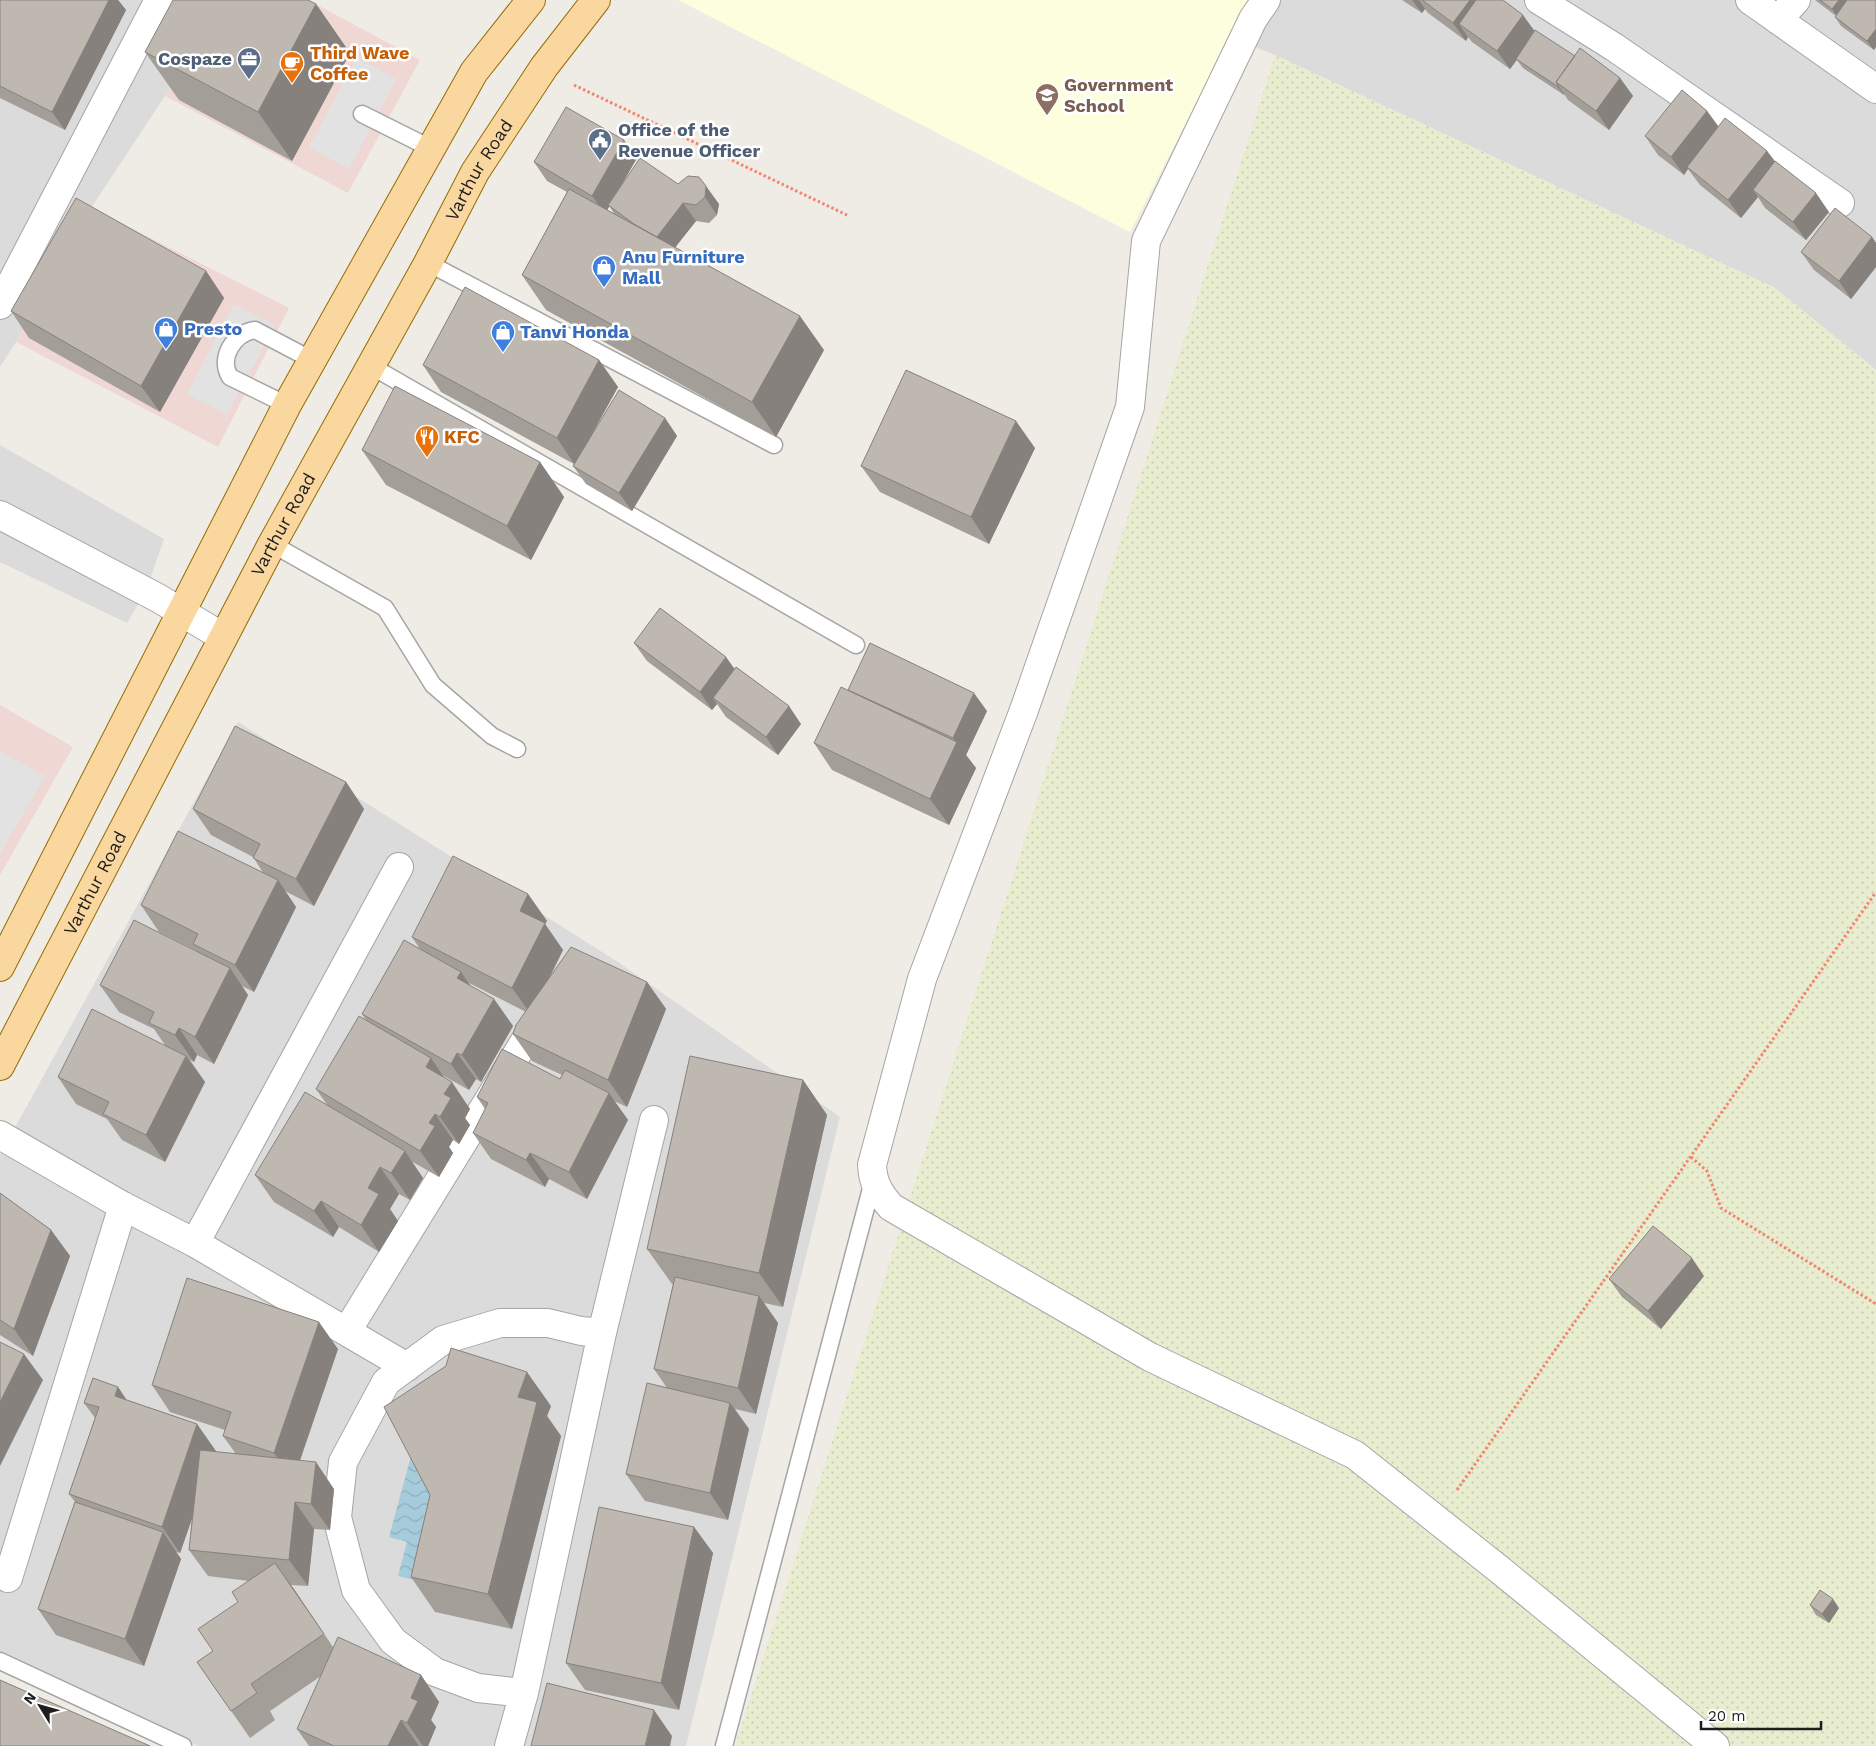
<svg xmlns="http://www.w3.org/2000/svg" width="1876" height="1746" viewBox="0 0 1876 1746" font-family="'Work Sans',sans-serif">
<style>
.residential{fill:#dcdbdb}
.commercial{fill:#efd7d4}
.education{fill:#fcfede}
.farmland{fill:url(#farmland-dots)}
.parking{fill:#e2e2e2}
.water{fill:url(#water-waves)}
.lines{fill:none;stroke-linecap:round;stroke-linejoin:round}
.lane-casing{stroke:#a5a5a5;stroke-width:19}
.street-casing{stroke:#a5a5a5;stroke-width:30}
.primary-casing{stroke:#946c05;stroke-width:30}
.path{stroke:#f5846f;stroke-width:3;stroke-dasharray:2.5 2.5;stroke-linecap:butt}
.lane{stroke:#fff;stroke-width:16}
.street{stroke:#fff;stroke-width:28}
.primary{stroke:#f9d79f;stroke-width:28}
.wall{fill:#a49e98;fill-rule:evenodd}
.shaded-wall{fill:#86817c}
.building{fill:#bfb8b1;stroke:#86817c}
.labels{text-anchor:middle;stroke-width:5;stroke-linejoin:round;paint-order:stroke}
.food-label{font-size:18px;font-weight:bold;fill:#c56008;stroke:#fff;text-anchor:start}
.service-label{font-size:18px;font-weight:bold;fill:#4e5e75;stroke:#fff;text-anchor:end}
.education-label{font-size:18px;font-weight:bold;fill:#785e54;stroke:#fff;text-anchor:start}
.street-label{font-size:18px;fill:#1e1e1e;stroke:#fff}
.shop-label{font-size:18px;font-weight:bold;fill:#366cbe;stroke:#fff;text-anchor:start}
</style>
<defs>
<pattern id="farmland-dots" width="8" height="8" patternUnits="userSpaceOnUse" patternTransform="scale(1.25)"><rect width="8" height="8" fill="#e9edd0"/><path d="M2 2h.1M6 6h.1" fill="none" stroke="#c7cbb2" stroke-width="1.8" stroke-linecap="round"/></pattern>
<pattern id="water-waves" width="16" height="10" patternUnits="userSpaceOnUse" patternTransform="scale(1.25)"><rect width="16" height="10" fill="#a6ccdb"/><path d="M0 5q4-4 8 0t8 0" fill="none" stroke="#8eafbc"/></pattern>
</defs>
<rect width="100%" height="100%" fill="#efece5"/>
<path class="residential" d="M0,0H217L165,96L91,208L16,342L0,367Z
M1280,0H1876V370L1775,288L1275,55L1255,47Z
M0,445L164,539L146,591L127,623L0,562Z
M238,722L618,962L840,1117L686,1746H198L0,1654V1155Z"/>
<path class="commercial" d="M217,0H308L420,60L348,193L165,96Z
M91,208L289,308L218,447L16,342Z
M0,705L73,747L0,875Z"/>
<path class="education" d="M678,0H1249L1130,232Z"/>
<path class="farmland" d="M1275,55L1775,288L1876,370V1746H735Z"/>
<path class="parking" d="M356,58L396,79L349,169L309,147Z
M234,304L275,325L227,415L187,394Z
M0,751L45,776L0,854Z"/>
<path class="water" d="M411,1456L440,1489L433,1585L398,1576L407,1542L389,1537Z"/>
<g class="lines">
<g class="lane-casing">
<path id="lane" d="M362,114L430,148
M428,263L774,445
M371,366L856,645
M287,405L230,377C218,358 234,333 255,330L312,360
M272,544L385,608L433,685L492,736L517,749
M0,1661L183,1746
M724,1746L873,1181"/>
</g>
<g class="street-casing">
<path id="street" d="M1266,0L1253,19L1146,241L1130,407L1024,710L922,979L872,1165C873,1184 879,1193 891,1207L1150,1357L1355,1455L1500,1570L1715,1746
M1539,0L1614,47L1840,203
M1750,0L1876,89
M1778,20L1796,0
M0,305L159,0
M0,515L158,598L223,637
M0,1135L123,1206L195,1243L407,1367
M195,1243L399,867
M347,1331L541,1015
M8,1578L123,1206
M524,1693L478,1688L435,1672L393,1641L356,1590L337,1517L343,1462L386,1382L443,1340L500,1323H548L581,1331L602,1333
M509,1746L524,1693L602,1333L654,1120"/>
</g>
<g class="primary-casing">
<g id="primary">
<path d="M0,967L287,405L474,72L531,0"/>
<path id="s1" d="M0,1066L272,544L428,263L475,172L544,67L596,0"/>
</g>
</g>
<path class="path" d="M574,85L849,216
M1691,1157L1707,1171L1721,1208L1876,1304
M1457,1490L1876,892"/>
<use href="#lane" class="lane"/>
<use href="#street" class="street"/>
<use href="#primary" class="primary"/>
</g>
<path class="wall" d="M0,0H118L126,10L65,130L0,98Z
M1402,0H1503L1535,31L1575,56L1620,78L1633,96L1609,130L1568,100L1564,94V95L1523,68L1517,60L1510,69L1472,42L1468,37L1466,41L1428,13L1425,9L1422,13Z
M1815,0H1876L1874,50L1841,26L1835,17L1836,16Z
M316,4L350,53L292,161L179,100L145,52Z
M1707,111L1719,127L1767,151L1775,161L1829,212L1806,240L1765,208L1758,197L1741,218L1700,185L1688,169L1684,175L1658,155L1645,136Z
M637,158L619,189L678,184L719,204L717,215L709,223L696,221L675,247L824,350L776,437L546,310L522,275L567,192L547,181L534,162ZM609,206L614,213L607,210Z
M1872,237L1876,243V267L1851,299L1814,270L1801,252Z
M206,271L224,298L160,412L29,338L11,311Z
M599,360L618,387L588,441L665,418L677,436L632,511L586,484L573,466L574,464L441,392L423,365Z
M1035,448L989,544L880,492L861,466Z
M362,450L540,462L564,497L531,560L386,485Z
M634,643L734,669L801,724L778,755L726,717L717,704L712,710L647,661Z
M848,690L987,711L966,755L976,768L949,825L832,770L814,743Z
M346,782L364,809L314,906L285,891L296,907L254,992L242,986L248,995L214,1064L197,1055L194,1062L190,1060L205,1082L165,1162L122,1140L107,1119L76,1104L58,1077L165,1045L154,1029L119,1012L100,985L198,953L197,951L159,932L141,905L264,874L253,857L211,835L193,809Z
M528,894L547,921L545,924L563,950L549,979L647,982L666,1009L627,1107L614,1101L628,1120L587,1199L549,1179L545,1187L491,1159L473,1133L485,1109L477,1097L560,1079L562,1075L532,1061L513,1034L526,1012L469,983L471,987L494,999L513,1026L481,1082L476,1079L469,1090L442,1075L470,1109L465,1118L470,1125L459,1144L453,1140L449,1147L453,1153L439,1177L411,1161L423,1178L410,1200L399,1194L390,1209L398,1221L379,1252L339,1227L333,1237L274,1202L255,1175L328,1106L316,1089L366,1020L362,1014L420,949L412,937Z
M803,1080L827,1115L783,1307L764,1303L778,1323L756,1414L735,1409L749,1429L728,1520L645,1501L626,1474L667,1388L654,1369L673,1284H672L647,1249Z
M0,1193L51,1230L70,1256L33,1356L0,1335Z
M1704,1276L1661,1329L1622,1297L1609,1279Z
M338,1349L300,1461L334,1489L330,1530L314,1529L308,1586L291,1585L333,1647L421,1675L439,1702L431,1720L436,1727L428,1746H309L297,1729L321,1676L270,1711L275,1720L250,1738L197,1662L213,1651L249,1581L208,1576L189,1550L192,1518L180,1553L176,1552L181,1559L144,1666L56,1635L38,1609L75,1502L69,1494L95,1418L84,1403L118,1387L126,1400L197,1424L216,1452L236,1454L223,1436L225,1430L170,1412L152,1385Z
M551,1406L547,1416L561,1436L512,1629L435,1612L411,1577L430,1495Z
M694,1527L713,1553L679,1710L585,1690L566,1663Z
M1810,1605L1839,1608L1829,1623L1816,1615Z"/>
<path class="shaded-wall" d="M109,0H118L126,10L65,130L52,112Z
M1412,0H1419L1425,9L1422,13Z
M1470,0H1495L1459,24L1468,37L1466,41L1453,23Z
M1839,0H1852L1838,18L1832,9Z
M316,4L350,53L292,161L258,112Z
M1523,15L1536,33L1510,69L1497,51Z
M1876,29V47L1874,50L1867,41Z
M1620,78L1633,96L1609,130L1596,111Z
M1558,85L1564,94V95L1557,86Z
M1707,111L1720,129L1687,167L1688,169L1684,175L1671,157Z
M624,140L637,158L605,214L592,196Z
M1767,151L1780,169L1753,190L1758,197L1741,218L1728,200Z
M706,186L719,204L717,215L705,197Z
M1816,193L1829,212L1806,240L1793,222Z
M683,203L696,221L667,258L655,240Z
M1872,237L1876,243V267L1851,299L1839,281Z
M206,271L224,298L160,412L141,386Z
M800,316L824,350L776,437L752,402Z
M599,360L618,387L575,465L557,438Z
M665,418L677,436L632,511L619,493Z
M1016,421L1035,448L989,544L971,517Z
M540,462L564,497L531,560L507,526Z
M726,657L739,675L713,698L717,704L712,710L700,692Z
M974,693L987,711L966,755L976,768L949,825L930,799L956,743L953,738Z
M789,706L801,724L778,755L766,737Z
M346,782L364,809L314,906L296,879Z
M278,880L296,907L254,992L235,965Z
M528,894L547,921L545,924L563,950L531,1014L512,988L520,911Z
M230,968L248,995L214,1064L195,1037Z
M461,972L479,998L457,978Z
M647,982L666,1009L627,1107L608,1080Z
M494,999L513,1026L481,1082L462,1055Z
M179,1028L197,1055L194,1062L175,1035Z
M457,1053L476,1079L469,1090L451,1064Z
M186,1056L205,1082L165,1162L146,1135Z
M431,1058L449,1085L426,1067Z
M803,1080L827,1115L783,1307L759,1273Z
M452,1082L470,1109L465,1118L470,1125L459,1144L440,1117L444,1094Z
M609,1093L628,1120L587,1199L569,1172Z
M435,1114L453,1140L449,1147L453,1153L439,1177L420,1151L429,1123Z
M405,1151L423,1178L410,1200L391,1173Z
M530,1153L549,1179L545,1187L526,1160Z
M380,1167L399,1194L390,1209L398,1221L379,1252L361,1225L368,1188Z
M321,1201L339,1227L333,1237L314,1211Z
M51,1230L70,1256L33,1356L14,1329Z
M1692,1258L1704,1276L1661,1329L1648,1311Z
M759,1296L778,1323L756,1414L738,1388Z
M319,1322L338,1349L293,1480L274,1453Z
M24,1354L43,1380L0,1466V1402Z
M527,1372L551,1406L547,1416L561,1436L512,1629L488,1594L518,1397Z
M118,1387L136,1414L115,1396Z
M730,1403L749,1429L728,1520L710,1493Z
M197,1424L216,1451L180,1553L162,1527Z
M316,1462L334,1489L330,1530L311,1504Z
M295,1502L314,1529L308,1586L289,1560Z
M694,1527L713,1553L679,1710L661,1683Z
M163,1532L181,1559L144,1666L125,1639Z
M275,1563L294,1589L342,1661L324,1634Z
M1833,1599L1839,1608L1829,1623L1822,1614Z
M421,1675L439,1702L431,1720L436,1727L428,1746H423L407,1723L411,1698Z
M654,1710L672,1736L670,1746H645Z
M401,1720L419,1746H388Z"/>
<path class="building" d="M0,0H109L52,112L0,86Z
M173,0H308L316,4L258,112L145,52Z
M1422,0H1470L1453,23Z
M1476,0H1503L1523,15L1497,51L1459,24Z
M1820,0H1839L1832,9Z
M1847,0H1876V29L1867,41L1835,17Z
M1535,30L1575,56L1556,82L1558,85L1557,86L1516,59Z
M1580,48L1620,78L1596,111L1556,82Z
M1682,90L1707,111L1671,157L1645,136Z
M566,107L624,140L592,196L534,162Z
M1725,118L1767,151L1728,200L1687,167Z
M640,158L678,184L688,176L699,177L706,186L705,197L696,205L683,203L657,237L634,224L608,205Z
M1775,161L1816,193L1793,222L1753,190Z
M569,189L800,316L752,402L522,275Z
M76,198L206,271L141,386L11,311Z
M1835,208L1872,237L1839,281L1801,252Z
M465,287L599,360L557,438L423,365Z
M906,370L1016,421L971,517L861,466Z
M395,386L540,462L507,526L362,450Z
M619,390L665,418L619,493L573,466Z
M660,608L726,657L700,692L634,643Z
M870,643L974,693L953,738L848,690Z
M736,667L789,706L766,737L713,698Z
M841,687L957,742L930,799L814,743Z
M235,726L346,782L296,879L253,858L260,844L193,809Z
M178,831L278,880L235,965L193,944L198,934L141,905Z
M453,856L528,894L520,911L545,923L512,988L412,937Z
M134,920L230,968L195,1037L179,1028L175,1035L149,1023L154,1012L100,985Z
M404,940L461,972L457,978L494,999L462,1055L457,1053L451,1064L362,1014Z
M571,947L647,982L608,1080L513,1034L516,1025Z
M92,1009L186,1056L146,1135L103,1114L109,1102L58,1077Z
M359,1016L431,1058L426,1067L452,1082L444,1094L451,1098L440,1117L435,1114L429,1123L435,1126L420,1151L316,1089Z
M502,1049L560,1079L565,1070L609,1093L569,1172L530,1153L526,1160L473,1133L488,1103L477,1097Z
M690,1056L803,1080L759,1273L647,1249Z
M305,1092L405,1151L391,1173L380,1167L368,1188L379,1194L361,1225L321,1201L314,1211L255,1175Z
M0,1193L51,1230L14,1329L0,1320Z
M1653,1226L1692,1258L1648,1311L1609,1279Z
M675,1277L759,1296L738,1388L654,1369Z
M187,1278L319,1322L274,1453L223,1436L231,1412L152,1385Z
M0,1342L24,1354L0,1402Z
M451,1348L527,1372L518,1397L537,1402L488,1594L411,1577L430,1495L384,1407L446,1366Z
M93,1378L118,1387L115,1396L197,1424L162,1527L69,1494L99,1407L84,1403Z
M647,1383L730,1403L710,1493L626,1474Z
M200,1450L316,1462L311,1504L295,1502L289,1560L189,1550Z
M75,1502L163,1532L125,1639L38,1609Z
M599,1507L694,1527L661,1683L566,1663Z
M275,1563L324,1634L251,1684L257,1693L231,1711L197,1662L213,1651L198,1629L238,1602L232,1592Z
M1820,1590L1833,1599L1822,1614L1810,1605Z
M338,1637L421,1675L411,1698L418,1701L407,1723L401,1720L388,1746H334L297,1729Z
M0,1680L150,1746H0Z
M547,1683L654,1710L645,1746H531Z"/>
<defs>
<g id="office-pin" transform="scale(1.25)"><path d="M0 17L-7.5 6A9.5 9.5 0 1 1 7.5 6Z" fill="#5c6f8a" stroke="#fff"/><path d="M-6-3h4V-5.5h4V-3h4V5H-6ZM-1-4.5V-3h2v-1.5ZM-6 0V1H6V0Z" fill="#fff"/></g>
<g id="cafe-pin" transform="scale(1.25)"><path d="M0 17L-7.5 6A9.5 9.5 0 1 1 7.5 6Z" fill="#e8710a" stroke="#fff"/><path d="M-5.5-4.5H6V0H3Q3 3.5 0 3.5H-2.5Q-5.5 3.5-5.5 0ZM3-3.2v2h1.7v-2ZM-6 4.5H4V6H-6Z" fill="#fff"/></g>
<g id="school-pin" transform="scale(1.25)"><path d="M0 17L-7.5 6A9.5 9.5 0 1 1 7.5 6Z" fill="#8d6e63" stroke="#fff"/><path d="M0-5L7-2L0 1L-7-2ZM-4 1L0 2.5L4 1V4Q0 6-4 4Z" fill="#fff"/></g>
<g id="civic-pin" transform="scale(1.25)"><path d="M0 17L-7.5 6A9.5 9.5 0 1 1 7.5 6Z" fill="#5c6f8a" stroke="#fff"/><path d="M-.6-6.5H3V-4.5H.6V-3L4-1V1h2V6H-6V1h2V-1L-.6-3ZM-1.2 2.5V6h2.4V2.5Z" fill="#fff"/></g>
<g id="shop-pin" transform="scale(1.25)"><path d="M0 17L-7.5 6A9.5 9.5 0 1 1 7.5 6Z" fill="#3f7fe0" stroke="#fff"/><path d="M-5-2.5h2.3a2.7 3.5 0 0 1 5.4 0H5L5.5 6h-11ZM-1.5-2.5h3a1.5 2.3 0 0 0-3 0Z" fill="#fff"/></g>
<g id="restaurant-pin" transform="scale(1.25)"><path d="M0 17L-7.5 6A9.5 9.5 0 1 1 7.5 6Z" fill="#e8710a" stroke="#fff"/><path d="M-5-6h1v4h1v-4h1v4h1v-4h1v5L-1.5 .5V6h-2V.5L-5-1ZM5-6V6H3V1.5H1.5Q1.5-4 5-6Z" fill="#fff"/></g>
</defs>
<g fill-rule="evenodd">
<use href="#office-pin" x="249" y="59"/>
<use href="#cafe-pin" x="292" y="63"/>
<use href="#school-pin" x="1047" y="95"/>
<use href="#civic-pin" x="600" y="140"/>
<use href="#shop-pin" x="604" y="267"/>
<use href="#shop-pin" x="166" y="329"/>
<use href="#shop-pin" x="503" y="332"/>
<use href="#restaurant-pin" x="427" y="437"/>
</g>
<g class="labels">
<g class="food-label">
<text x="310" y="59">Third Wave<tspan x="310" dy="21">Coffee</tspan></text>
<text x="444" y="443">KFC</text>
</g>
<g class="service-label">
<text x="232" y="65">Cospaze</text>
<text x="618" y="136" text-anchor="start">Office of the<tspan x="618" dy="21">Revenue Officer</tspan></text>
</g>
<g class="education-label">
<text x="1064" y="91">Government<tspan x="1064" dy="21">School</tspan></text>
</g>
<g class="street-label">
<text dy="6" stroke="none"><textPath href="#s1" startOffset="1016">Varthur Road</textPath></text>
<text dy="6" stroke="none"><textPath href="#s1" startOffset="611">Varthur Road</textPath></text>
<text dy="6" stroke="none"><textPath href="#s1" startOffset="206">Varthur Road</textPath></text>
</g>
<g class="shop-label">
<text x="622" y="263">Anu Furniture<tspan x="622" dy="21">Mall</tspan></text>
<text x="184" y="335">Presto</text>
<text x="520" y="338">Tanvi Honda</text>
</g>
</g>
<g transform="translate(40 1706) rotate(307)" stroke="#ffffff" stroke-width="4" paint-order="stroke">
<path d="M0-4L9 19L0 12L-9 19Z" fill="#1e1e1e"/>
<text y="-8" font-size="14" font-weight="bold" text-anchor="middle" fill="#1e1e1e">N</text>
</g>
<path d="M1701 1721v8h120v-8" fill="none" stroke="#1e1e1e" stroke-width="2.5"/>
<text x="1708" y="1721" font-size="15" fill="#1e1e1e" stroke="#ffffff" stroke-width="4" paint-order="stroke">20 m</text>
</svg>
